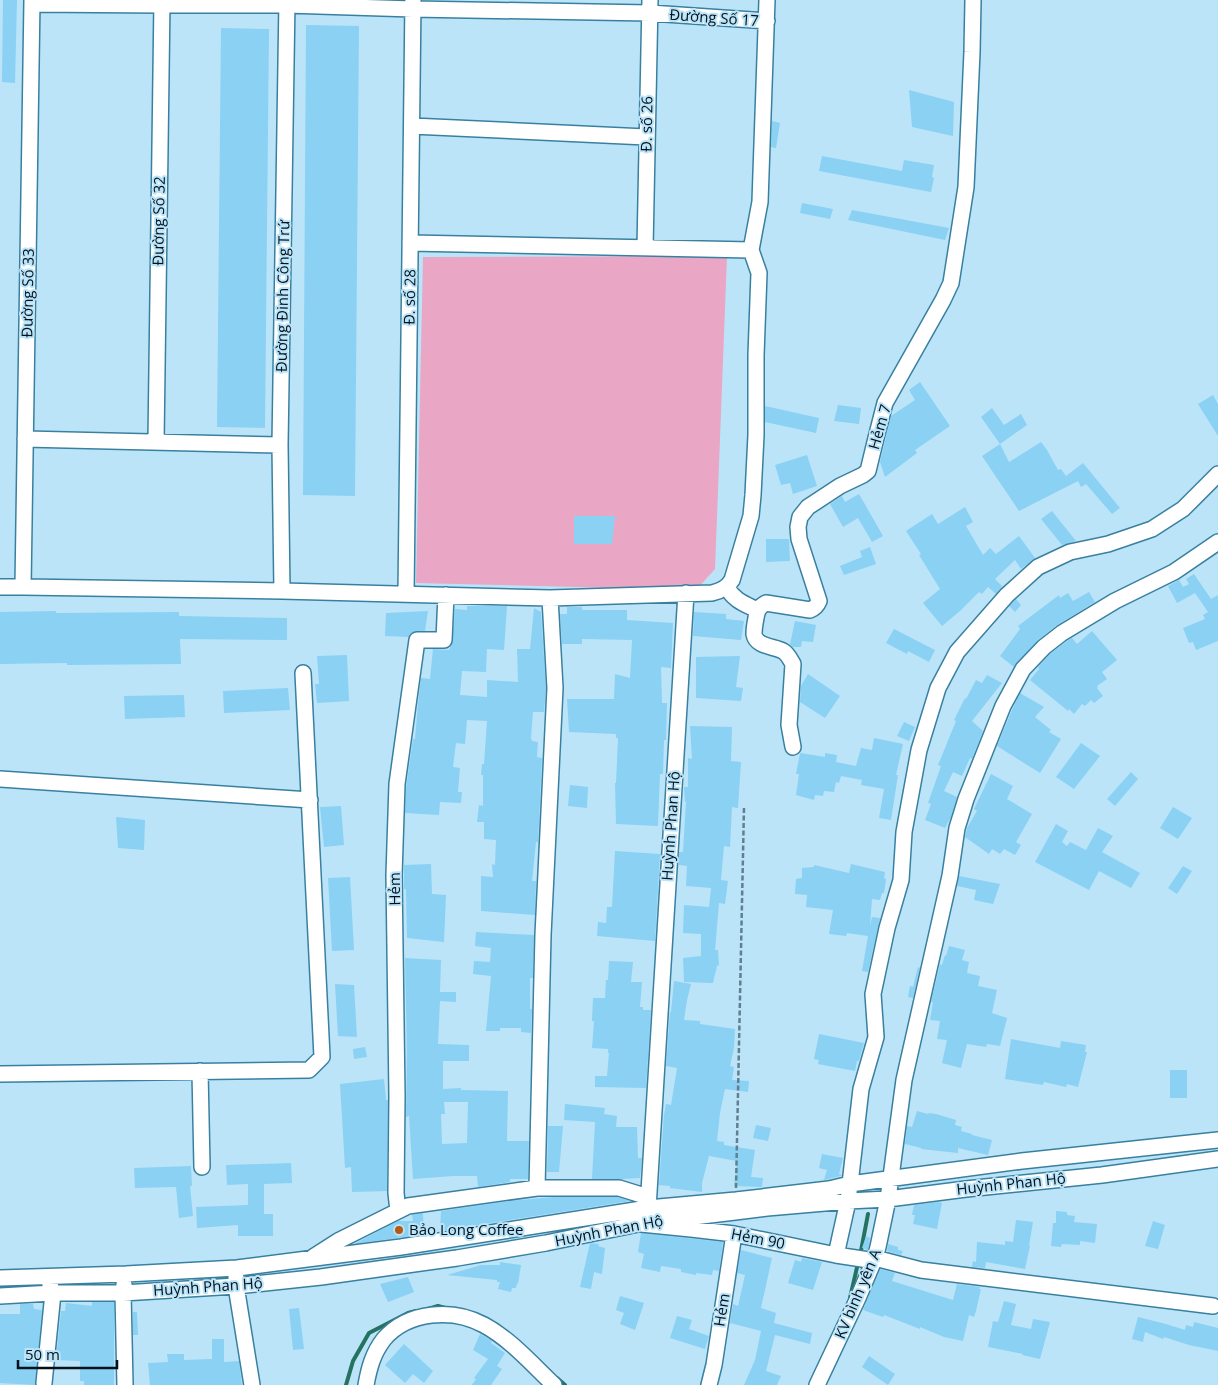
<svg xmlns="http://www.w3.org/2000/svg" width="1218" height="1385" viewBox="0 0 1218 1385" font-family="'Open Sans',sans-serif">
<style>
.green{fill:#eaa6c5}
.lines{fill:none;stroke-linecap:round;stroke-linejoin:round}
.stream{stroke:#267260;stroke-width:4}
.building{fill:#8ad1f4;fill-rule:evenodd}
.minor-casing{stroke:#3980a0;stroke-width:18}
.path{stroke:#617f8f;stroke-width:2.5;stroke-dasharray:5 2.5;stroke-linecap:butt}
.minor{stroke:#fff;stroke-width:15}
.poi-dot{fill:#b85911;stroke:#bbe4f9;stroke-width:2}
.labels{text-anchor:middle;stroke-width:4;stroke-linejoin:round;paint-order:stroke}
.street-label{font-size:15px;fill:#00121b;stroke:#bbe4f9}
.poi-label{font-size:15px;fill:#00121b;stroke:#bbe4f9;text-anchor:start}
</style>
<rect width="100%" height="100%" fill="#bbe4f9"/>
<path class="green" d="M727,256L715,569L696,590L416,583L423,257Z"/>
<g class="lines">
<path class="stream" d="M860,1256L868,1214
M850,1298L858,1263
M428,1309L438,1306L445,1308
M557,1378L565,1385
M346,1385L353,1361L369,1333L408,1313L416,1311"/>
</g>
<path class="building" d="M3,0H17L15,83L2,82Z
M306,25L359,26L355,496L303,495Z
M221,28L269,29L265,428L217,427Z
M909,90L954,102L953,136L912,127Z
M772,121L780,123L776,148L771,147Z
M822,156L902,171L904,160L934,165L932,177L934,178L931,192L819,171Z
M802,203L833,209L830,219L800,213Z
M852,210L949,228L945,240L848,220Z
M920,382L950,426L915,450L917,453L885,477L880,462L891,416L915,400L909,390Z
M1213,395L1218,404V436L1198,404Z
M838,405L861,408L859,424L834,421Z
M765,406L819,418L816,433L765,422Z
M992,408L1004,425L1021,414L1027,425L1000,444L981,417Z
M1041,442L1047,450L1058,470L1061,469L1066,476L1083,463L1120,508L1112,514L1086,484L1081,487L1078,481L1019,511L982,456L1000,444L1009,462Z
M807,455L817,486L793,494L790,483L781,485L775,465Z
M859,494L883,536L872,542L858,518L843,527L830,504L842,496L845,502Z
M965,507L973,522L966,526L983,555L990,548L996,554L1019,536L1035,558L1021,569L1015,560L995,579L1002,586L996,594L988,587L982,594L979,592L960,611L942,626L923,603L940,589L919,555L921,554L906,531L932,514L938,524Z
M1052,511L1076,541L1062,545L1041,519Z
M574,516H615L612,544H574Z
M766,539H789L790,561L766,562Z
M870,547L876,564L844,575L840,566L862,557L860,551Z
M1194,574L1211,599L1218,595V641L1196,650L1193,642L1189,643L1183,628L1205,619L1203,615L1208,612L1195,593L1177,603L1168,586L1179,580L1183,587L1189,584L1186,579Z
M1089,592L1095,602L1057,625L1038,640L1014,667L1000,656L1020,629L1018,626L1059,595L1060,598L1068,593L1073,601Z
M1016,599L1021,605L1015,612L1009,606Z
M467,606H507L504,650L487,649L486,672L462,671L460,695L487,697V680L518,682L517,649H530L534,608L541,612L546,688L544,712H533L531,738L532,741L538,742L537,757L542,758L538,842H536L532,881H536L535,915L481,911V876L493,877L492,864L495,865L496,840L484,839V822H477L479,805L483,806V775H481L482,764H484L487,721L467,720L465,744L456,743L453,767L460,768L458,792H462L461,803L440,802L439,815L405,813L406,788L413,739H415L418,704L421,678L430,679L433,649L449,650L450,647L452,644L455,609L467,610Z
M567,607H582V610H627V620L673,623L671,668L661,667L662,703H667L666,740H664L663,774H660L658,826L616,824L615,783H616L618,738H616V734L569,732L567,699H614L615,674L630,678L632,640L582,639V644H562L560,614H567Z
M56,611V613L179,612V616L287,618V640L180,639L181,664L67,665V663L0,664V612Z
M428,611L425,631L413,632L408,637L385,636L386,613Z
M694,612L726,614V619L744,621L741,640L693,636Z
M795,621L816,625L813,642L802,641L801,647H792L790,644Z
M894,629L935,650L929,662L908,651L907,654L886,643Z
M1092,631L1117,660L1102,672L1107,679L1097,686L1098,687L1097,688L1103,696L1094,703L1091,700L1085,706L1082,704L1074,714L1069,709L1068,711L1030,680L1039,669L1038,667L1050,654L1067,641L1072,638L1077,644Z
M347,655L349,701L317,703L315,684H319L317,656Z
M740,656L736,687L743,688L741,701L696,698V657Z
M808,674L840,696L825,718L800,702L801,686Z
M987,675L1002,683L972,721L983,731L972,759L970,758L962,776L953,772L944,791L957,797L951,817L945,828L925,820L931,804L928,803L941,766L938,765L956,721L954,720L965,698L966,699L976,680L982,683Z
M288,688L290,710L224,713L223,691Z
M1020,693L1044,707L1035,717L1051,730L1049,732L1061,739L1040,773L997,746L1012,710Z
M184,695L185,717L125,719L124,696Z
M904,722L915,727L909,741L897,736Z
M690,726L732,727L731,761L741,762L738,808L732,807L730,847L724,846L721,880L728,881L725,904L719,903L715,950H718L719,965L717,966L713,983L684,982L683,958L701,956V934L683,933L684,905L709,907L711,888L686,886L687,866L679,865V852H683L686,802H685L684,787H688V758L692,759Z
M874,738L903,744L896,775H898L891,820L879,818L884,789L861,785L862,780L841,776L839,783L836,782L834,792L824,791L823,796L815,795L814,800L796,795L799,774H796L800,753L825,757V753L837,755L836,762L856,766L861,748L872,750Z
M1081,743L1100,756L1074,789L1056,777Z
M1131,772L1138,779L1115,806L1107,799Z
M991,774L1013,786L1007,799L1032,814L1016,842L1021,845L1015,855L1004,849L1000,854L992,849L989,854L965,837L967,828L977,811L974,809Z
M570,785L588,787L587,808L568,806Z
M341,806L344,845L324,847L320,807Z
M1173,807L1192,818L1178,839L1160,828Z
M116,817L145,820L144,850L118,848Z
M1056,824L1068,831L1062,842L1067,846L1070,842L1086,850L1098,828L1113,836L1102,852L1140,873L1131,888L1099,871L1089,890L1035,862Z
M615,851L660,854L655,941L597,936L598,922L606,923L607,907H612Z
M431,864L432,894L446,895L444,942L407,938L406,889H404V865Z
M851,864L885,872L884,878L886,879L884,893H882L880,900L872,899L870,926L872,917L880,918L868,972L862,971L868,936L847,933L846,936L829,934L833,910L806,907L807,895L795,894L796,879L802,878V868L814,867V865L849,873Z
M1183,866L1192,871L1177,894L1168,888Z
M959,876L1000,884L993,904L974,900L976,890L957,886Z
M350,877L354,950L332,951L328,878Z
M476,932L534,935L533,978H530V1009H532L531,1033L521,1032V1028H500V1031H486L491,976L473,974L474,961L490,962L491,948L475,946Z
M949,946L965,950L962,960L969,962L967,973L980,976L978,986L997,990L992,1013L1007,1018L1000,1046L987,1044L986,1047L967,1044L961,1068L942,1063L947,1040L937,1039L940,1021L930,1020L933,1002H931L940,964L942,965L945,955L946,956Z
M405,958L441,960L440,992H456V1002L440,1001L438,1044L469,1045V1061H443V1089L461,1088V1090L508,1091L507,1141H529L528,1179H510V1182L478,1187L477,1176H453L413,1179L409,1116L406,1117L407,1053ZM444,1102H468L467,1143L442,1144L441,1114H445Z
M609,961L633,962L631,982H642L640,1007H643V1010H651L646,1088L595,1087V1076H607L609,1053H608V1049L592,1048L594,1021H592L593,998H605L606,980H608Z
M918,967L920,968L913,998L908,997L910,986L913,987Z
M674,981L691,984L687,1000L684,1020L700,1021V1024L735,1029L734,1048L730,1066L734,1067L732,1080L749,1081L748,1092L725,1089L720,1113L717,1141L724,1142V1145L755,1150L751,1177L763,1178L762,1187L734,1186L737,1161L709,1156L702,1183V1192L670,1188V1186L659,1185L664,1115L666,1104L671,1105L677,1068L666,1066L670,1012H671Z
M335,984L354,985L357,1037L338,1036Z
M819,1034L864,1043L859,1061H857L855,1071L818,1064L819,1060L814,1059Z
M1011,1039L1060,1048L1061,1041L1086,1045L1085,1052H1087L1078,1087L1067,1084L1066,1087L1044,1082L1043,1085L1005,1079Z
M365,1047L367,1057L354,1059L353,1049Z
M1170,1070H1187V1098H1170Z
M384,1079L386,1100H388L387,1191L352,1192L351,1167L345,1168L340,1084Z
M565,1104L605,1108L604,1114L617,1116L616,1127H637L638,1158H642L640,1178L623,1179V1180L592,1179L595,1122L564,1120Z
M917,1111L928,1114L929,1113L936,1114L956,1120L955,1125L962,1127L961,1131L972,1134V1135L992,1140L988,1155L958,1148V1153L921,1149V1148L905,1144L907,1126L912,1127Z
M756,1125L771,1128L768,1141L753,1138Z
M548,1126H563L559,1172H547Z
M822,1154L843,1158L839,1174L842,1175L841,1176L824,1180L827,1170L819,1168Z
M291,1163L292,1183L264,1184V1214H273V1236H238V1225L197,1228L196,1207L248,1205V1184L227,1185L226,1165Z
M191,1166L192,1186H190L193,1216L179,1218L176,1187L135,1188L134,1168Z
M554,1197H618L630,1201L440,1231L441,1211L509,1201Z
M938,1202L942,1203L937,1229L913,1224L915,1215H912L914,1205Z
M1056,1211L1067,1212V1215L1075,1216L1074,1222L1097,1224L1095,1243L1080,1241V1245L1062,1244L1061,1247L1051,1246L1053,1223H1056Z
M423,1213L424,1234L354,1244L398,1221H413L412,1215Z
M1016,1220L1033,1222L1029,1246H1030L1025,1269L986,1262L985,1268L972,1267L973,1261L976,1262L977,1242L1005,1245V1241L1013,1242Z
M1153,1221L1165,1225L1158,1249L1145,1246Z
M641,1233L723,1242L719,1271L713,1270L712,1275L696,1273V1275L681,1272V1269L661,1266L660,1272L641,1268L644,1254L638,1252Z
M866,1236L870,1238L868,1250L862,1248Z
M590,1243L599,1244L598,1246L605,1248L602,1274L594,1272L591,1289L580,1287Z
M888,1244L898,1247V1250L903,1251L901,1255L887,1251Z
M741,1250L772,1258L761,1308L776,1313L774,1323L812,1333L810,1344L775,1335L766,1371L781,1376L777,1385H744L755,1360L761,1331L730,1323L733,1304L738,1306L745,1275L737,1273Z
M802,1258L822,1262L813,1290L788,1283L795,1260L801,1262Z
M500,1262L521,1265L518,1284L517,1283L516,1288H512L511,1292L498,1289L500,1282H497V1280L447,1275L481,1265H500Z
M880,1269L895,1273L892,1281L953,1300L957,1284L980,1287L979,1289H981L976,1311L974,1317L969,1315L963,1341L944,1337L920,1327V1329L884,1315L883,1317L863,1310Z
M408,1277L414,1292L388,1302L380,1284Z
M620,1296L644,1303L635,1330L620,1324L624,1313L616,1310Z
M1004,1301L1016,1304L1011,1325L1031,1329L1033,1319L1050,1322L1040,1359L1022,1355L1023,1354L988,1347L993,1321L998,1322Z
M92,1302H114V1385H84V1381H80V1361L56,1360L61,1311H65L66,1303L92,1306Z
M20,1304H33L34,1309L42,1310L35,1385L0,1383V1314H20Z
M299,1308L304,1349L293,1350L289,1309Z
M133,1312H137L138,1335H133Z
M677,1316L692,1320L689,1329L709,1336L705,1349L670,1338Z
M1138,1317L1166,1324L1185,1330L1186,1325L1193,1327L1194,1322L1218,1328V1351L1189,1345L1164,1337L1163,1339L1145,1332L1143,1342L1132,1339Z
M480,1334L492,1341L491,1343L505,1353L497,1366L502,1369L491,1385H472L476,1379L474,1378L488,1359L473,1350Z
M212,1339H224V1362L239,1361L242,1385H150L148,1363L168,1362L167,1354H184V1360L212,1359Z
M404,1344L433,1371L424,1383L413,1374L405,1383L385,1365Z
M869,1356L895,1374L888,1385L862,1367Z"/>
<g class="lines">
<g class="minor-casing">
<path id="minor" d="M32,4L162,5H287L413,9L650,13L767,21
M412,126L646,137
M410,243L751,250
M645,248L650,0
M751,250L760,202L767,0
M25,439L280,445
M156,442L162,0
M0,587H23L282,591L550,598L712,593C721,591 727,588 732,580L751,516L753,495L756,435V355L759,273L751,250
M23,587L32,0
M727,587C733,600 745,604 757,610
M282,591L280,445L287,0
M686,593L648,1208L641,1224L691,1229L734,1234L836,1255L848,1201L861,1089L876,1037L873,994L887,928L901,880L904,832L919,750L938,688L957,652L1007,595L1038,567L1070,552L1108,544L1152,529L1183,509L1218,474
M406,594L413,0
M793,747L789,725L793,664C790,659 788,654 783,651C774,646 756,647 754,634C754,629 755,623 756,618C757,610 759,607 766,603L810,610C815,608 817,606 819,601L799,539L798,527L800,517L808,507L840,486L863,475L868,471L876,438L885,403L943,300L951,283L966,187L972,52L973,0
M0,779L310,800
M200,1071L202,1167
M0,1074L309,1070L322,1057L303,673
M537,1188L543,935L555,688L550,598
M398,1211L396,1193L397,1096L394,875L397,784L417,640H444L446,595
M836,1255L869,1260L875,1258L921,1270L1213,1306
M313,1257L338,1241L408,1206L537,1188H619L648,1197
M236,1277V1286L252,1385
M0,1278L126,1274L237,1268L401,1247L648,1208L736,1200L829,1189L850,1184L1022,1161L1218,1140
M124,1284L123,1293L125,1385
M0,1296L53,1293H123L236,1286L321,1277L457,1258L546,1243L643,1223L735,1212L767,1208L848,1201L888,1199L966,1189L1102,1175L1218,1159
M44,1383L53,1293L50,1285
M366,1385C369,1368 373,1353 384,1339C408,1311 453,1308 484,1325C510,1339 532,1364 554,1385
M709,1385L714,1365L734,1234
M817,1385L858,1298L875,1258L878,1247L888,1199L904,1080L950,876L957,828L966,799L1003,706L1023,669L1044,647L1062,633L1115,601L1174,572L1218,542"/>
</g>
<path class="path" d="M736,1188L744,807"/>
<use href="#minor" class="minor"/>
</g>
<circle class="poi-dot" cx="399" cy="1230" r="5"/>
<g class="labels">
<g class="street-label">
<text transform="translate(714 18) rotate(4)" y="5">Đường Số 17</text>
<text transform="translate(647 124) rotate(-89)" y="5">Đ. số 26</text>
<text transform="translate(159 221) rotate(-89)" y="5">Đường Số 32</text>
<text transform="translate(28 293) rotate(-89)" y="5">Đường Số 33</text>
<text transform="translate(283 296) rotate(-89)" y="5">Đường Đinh Công Trứ</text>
<text transform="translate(410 297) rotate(-89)" y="5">Đ. số 28</text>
<text transform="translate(880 427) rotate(-74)" y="5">Hẻm 7</text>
<text transform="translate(671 826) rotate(-86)" y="5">Huỳnh Phan Hộ</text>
<text transform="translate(395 889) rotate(-91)" y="5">Hẻm</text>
<text transform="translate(1011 1184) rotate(-6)" y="5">Huỳnh Phan Hộ</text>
<text transform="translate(609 1231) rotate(-11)" y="5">Huỳnh Phan Hộ</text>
<text transform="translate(758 1239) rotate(11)" y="5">Hẻm 90</text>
<text transform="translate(208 1287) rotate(-4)" y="5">Huỳnh Phan Hộ</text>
<text transform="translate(858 1294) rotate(-67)" y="5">KV bình yên A</text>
<text transform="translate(722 1310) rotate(-81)" y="5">Hẻm</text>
</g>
<g class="poi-label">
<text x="409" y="1235">Bảo Long Coffee</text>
</g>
</g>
<path d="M18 1360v8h99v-8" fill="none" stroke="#00121b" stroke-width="2.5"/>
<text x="25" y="1360" font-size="15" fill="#00121b" stroke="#bbe4f9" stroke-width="4" paint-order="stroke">50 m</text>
</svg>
